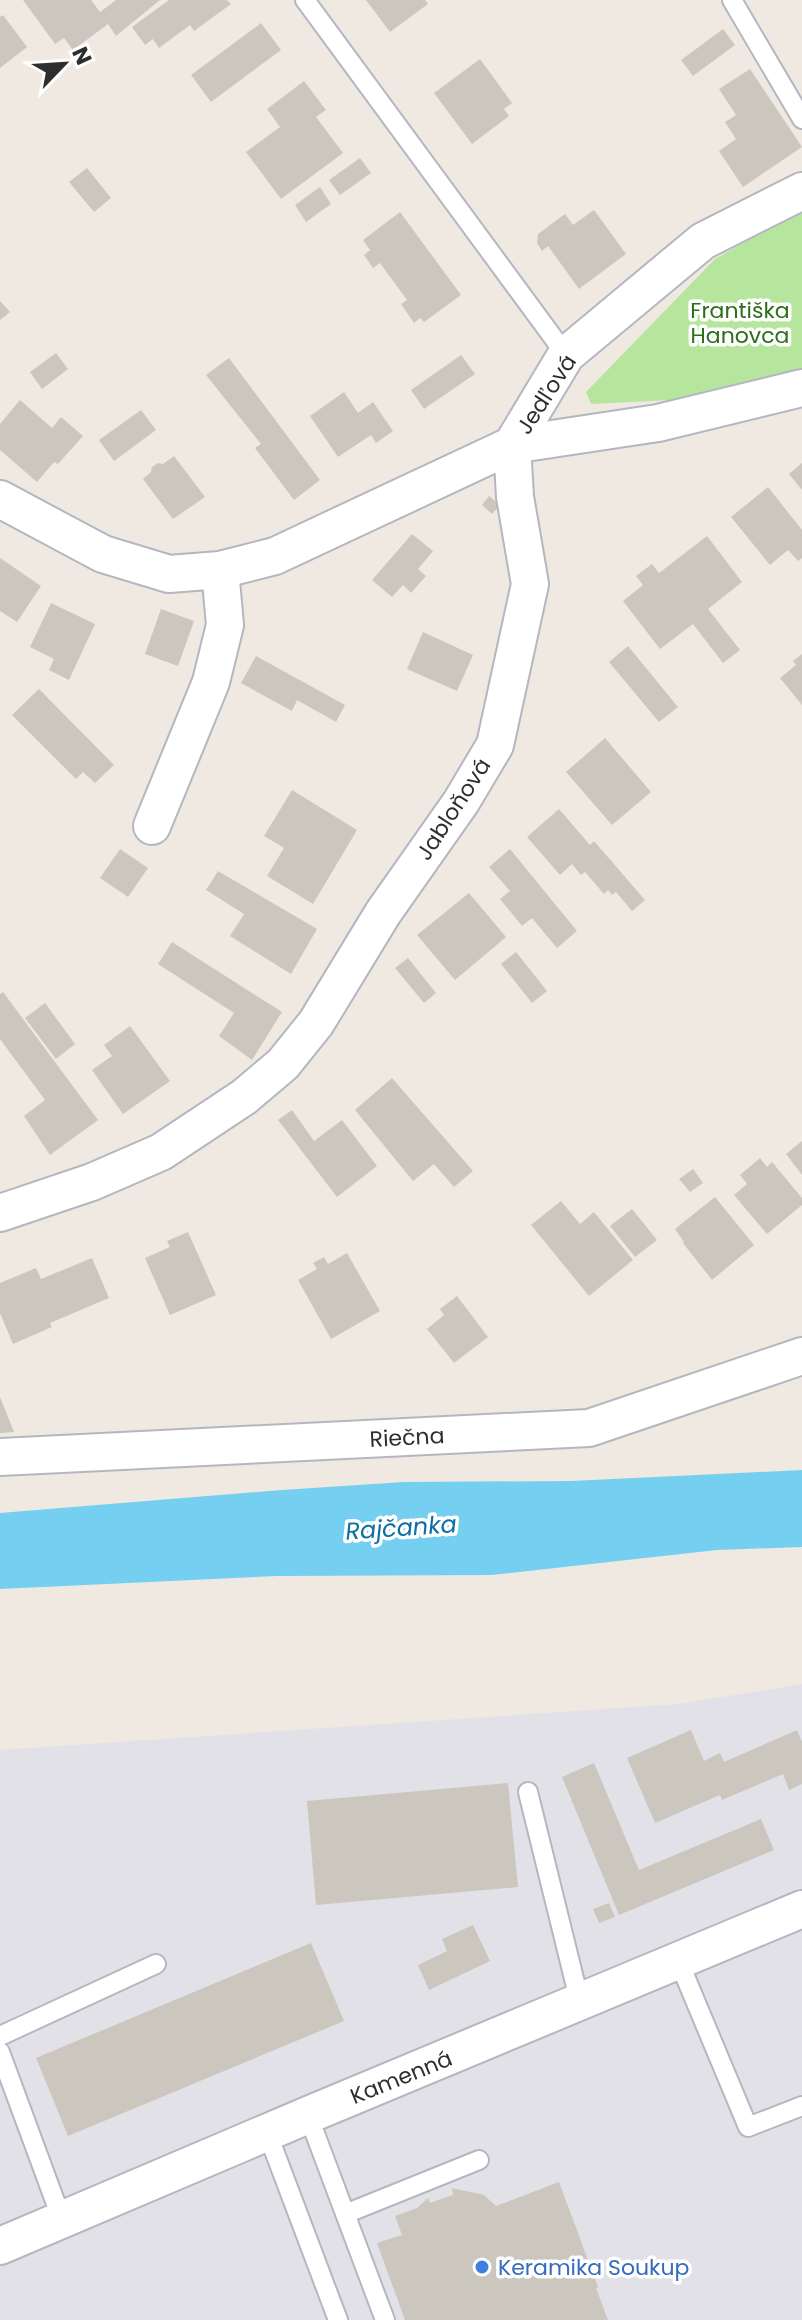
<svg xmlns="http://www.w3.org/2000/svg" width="802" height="2320" viewBox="0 0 802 2320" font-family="Poppins,sans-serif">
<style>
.industrial{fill:#e3e1e8}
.green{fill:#b6e59e}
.water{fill:#75cff0}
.building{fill:#cbc7bf}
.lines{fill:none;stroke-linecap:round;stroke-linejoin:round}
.service-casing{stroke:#b4b7c1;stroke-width:22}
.minor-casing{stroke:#b4b7c1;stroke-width:40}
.service{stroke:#fff;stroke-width:18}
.minor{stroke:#fff;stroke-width:36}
.shop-dot{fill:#3f7fe0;stroke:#fff;stroke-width:3}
.labels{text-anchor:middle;stroke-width:7;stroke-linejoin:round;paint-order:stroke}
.park-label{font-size:22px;fill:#2c6e1b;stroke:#fff}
.street-label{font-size:22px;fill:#2e2e2e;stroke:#fff}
.shop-label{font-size:22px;fill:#366cbe;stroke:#fff;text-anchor:start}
.water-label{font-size:24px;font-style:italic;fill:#0d6fa3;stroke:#fff}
</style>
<rect width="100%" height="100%" fill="#efe9e1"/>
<path class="industrial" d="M802,1684V2320H0V1750L678,1704Z"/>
<path class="green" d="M802,209V373L670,400L591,404L586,392L715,259Z"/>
<path class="water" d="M802,1470V1547L717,1550L492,1575L277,1576L0,1589V1513L282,1490L404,1482L571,1481Z"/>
<path class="building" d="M23,0H91L100,12L116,0H160L116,36L108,24L73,50L64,38L55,44Z
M169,0H227L231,4L194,31L190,25L159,48L153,39L145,45L132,27Z
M366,0H425L428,4L390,32Z
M3,15L27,47L0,68V17Z
M261,23L281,50L211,102L191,75Z
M723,29L735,45L693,76L681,60Z
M480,59L512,103L504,109L509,116L472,144L434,93Z
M750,69L802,147L743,187L719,151L736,139L725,122L736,115L719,89Z
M304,81L326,110L316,117L343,153L281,199L246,152L280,127L267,109Z
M360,158L371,173L340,195L329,180Z
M87,168L111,198L94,212L69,182Z
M320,187L331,204L306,222L295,205Z
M594,210L626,254L579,289L548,246L542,251L537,243L538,234L565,214L573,225Z
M400,212L461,295L424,322L420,318L414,323L401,304L407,300L380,263L373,268L364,255L370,250L363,240Z
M0,301L10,312L0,320Z
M56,353L68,369L42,389L30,372Z
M461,355L475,374L424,409L411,390Z
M229,358L320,480L294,500L255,448L261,444L206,375Z
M344,392L358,413L373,402L393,431L376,443L371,435L338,457L310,416Z
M20,400L52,428L61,417L83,436L58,464L54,462L37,482L0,450V424Z
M141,410L156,430L114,461L99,440Z
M174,456L205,497L173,519L143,479L151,472L152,467L158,463L163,464Z
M802,463V490L789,474Z
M768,487L802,530V558L798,561L788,550L770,565L731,517Z
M489,496L500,505L492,514L482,505Z
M412,534L433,551L418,569L426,576L411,593L403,585L392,597L372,580Z
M707,536L742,582L708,609L740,650L723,663L693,624L660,649L623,601L643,585L636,576L652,564L659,573Z
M0,558L41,586L17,622L0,611Z
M51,603L95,624L69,680L49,670L54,659L30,647Z
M161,609L194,621L178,666L145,654Z
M423,632L473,655L457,691L407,669Z
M628,646L678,707L659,722L609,662Z
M802,654V705L780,678L796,665L793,661Z
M256,656L345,705L336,722L297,700L292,711L241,683Z
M39,689L114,765L95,783L83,772L76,779L12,715Z
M605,738L651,792L612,825L566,772Z
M292,790L357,830L313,904L267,876L284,848L264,836Z
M559,809L590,845L594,841L645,900L632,911L616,892L612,895L608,890L604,894L585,872L581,875L572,864L560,875L527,837Z
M120,849L148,868L128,897L100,878Z
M510,849L577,931L557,948L532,918L522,926L500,899L510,891L489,867Z
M218,871L317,929L291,974L230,936L244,914L206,890Z
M469,893L506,937L455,980L417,935Z
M172,942L282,1012L252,1060L219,1036L234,1013L158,964Z
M516,952L547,991L532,1003L501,964Z
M408,958L436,993L424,1003L395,968Z
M3,992L98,1120L50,1155L24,1116L45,1100L0,1039V994Z
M45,1003L75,1044L56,1059L25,1018Z
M130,1026L170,1081L123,1114L92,1070L112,1056L104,1045Z
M392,1078L473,1171L454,1187L434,1164L413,1181L355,1110Z
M292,1110L314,1141L342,1120L377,1166L337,1197L278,1120Z
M802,1141V1175L786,1154Z
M760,1158L767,1167L772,1162L802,1198V1205L767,1234L734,1195L747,1184L740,1175Z
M693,1169L703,1183L690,1192L679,1179Z
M715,1197L754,1245L712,1280L683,1243L684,1242L675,1229Z
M561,1201L580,1224L594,1212L633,1260L589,1296L531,1225Z
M632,1209L657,1240L635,1257L610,1226Z
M188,1232L216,1295L170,1315L145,1258L170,1247L167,1241Z
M347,1253L380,1311L331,1339L298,1280L317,1269L313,1263L324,1257L328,1264Z
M92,1258L109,1298L50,1323L52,1327L13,1344L0,1313V1283L36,1268L41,1279Z
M457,1296L488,1337L454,1363L427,1329L444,1315L440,1309Z
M0,1397L14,1432L0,1433Z
M691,1730L704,1761L720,1753L724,1762L797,1730L802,1742V1784L789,1790L783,1774L722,1800L720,1795L655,1823L627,1758Z
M594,1763L639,1870L761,1819L774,1850L619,1915L562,1777Z
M508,1783L518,1887L316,1905L307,1801Z
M609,1903L615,1917L599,1923L593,1909Z
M473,1925L490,1961L429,1990L418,1965L447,1951L442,1939Z
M311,1943L344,2021L68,2136L36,2058Z
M559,2182L598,2287L596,2288L608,2320H405L377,2243L402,2235L395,2216L417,2208L428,2198L430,2203L453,2195L452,2188L484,2195L496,2206Z"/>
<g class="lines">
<g class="service-casing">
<path id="service" d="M305,0L566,355
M732,0L802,119
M528,1792L580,2003
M679,1962L748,2127L802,2106
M0,2036L156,1964
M0,2052L62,2220
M308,2115L385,2320
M267,2132L338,2320
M345,2214L479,2160"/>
</g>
<g class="minor-casing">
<path id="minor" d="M0,499L103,554L169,574L220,570L275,556L512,445L566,355L703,241L802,191
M152,826L211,682L225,625L220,570
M0,1213L92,1182L161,1152L244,1097L283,1064L316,1023L383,913L461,802L495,745L530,584L515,497L512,445L658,423L802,388
M0,1457L589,1428L802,1356
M0,2246L308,2115L802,1909"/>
</g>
<use href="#service" class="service"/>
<use href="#minor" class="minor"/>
</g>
<circle class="shop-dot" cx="482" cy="2267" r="8"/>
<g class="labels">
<g class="park-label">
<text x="740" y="318">Františka<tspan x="740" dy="25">Hanovca</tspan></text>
</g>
<g class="street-label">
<text transform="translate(546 394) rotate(-57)" y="8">Jedľová</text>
<text transform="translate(453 809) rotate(-57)" y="8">Jabloňová</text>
<text transform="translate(407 1437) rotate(-3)" y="8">Riečna</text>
<text transform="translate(401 2077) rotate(-22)" y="8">Kamenná</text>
</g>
<g class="shop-label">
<text x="498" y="2275">Keramika Soukup</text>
</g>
<g class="water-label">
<text transform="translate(401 1528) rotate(-4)" y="8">Rajčanka</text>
</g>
</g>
<g transform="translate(64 64) rotate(65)" stroke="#ffffff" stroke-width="6" paint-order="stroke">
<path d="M0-6L14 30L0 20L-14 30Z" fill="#2e2e2e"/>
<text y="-12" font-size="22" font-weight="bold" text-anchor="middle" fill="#2e2e2e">N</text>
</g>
</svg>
